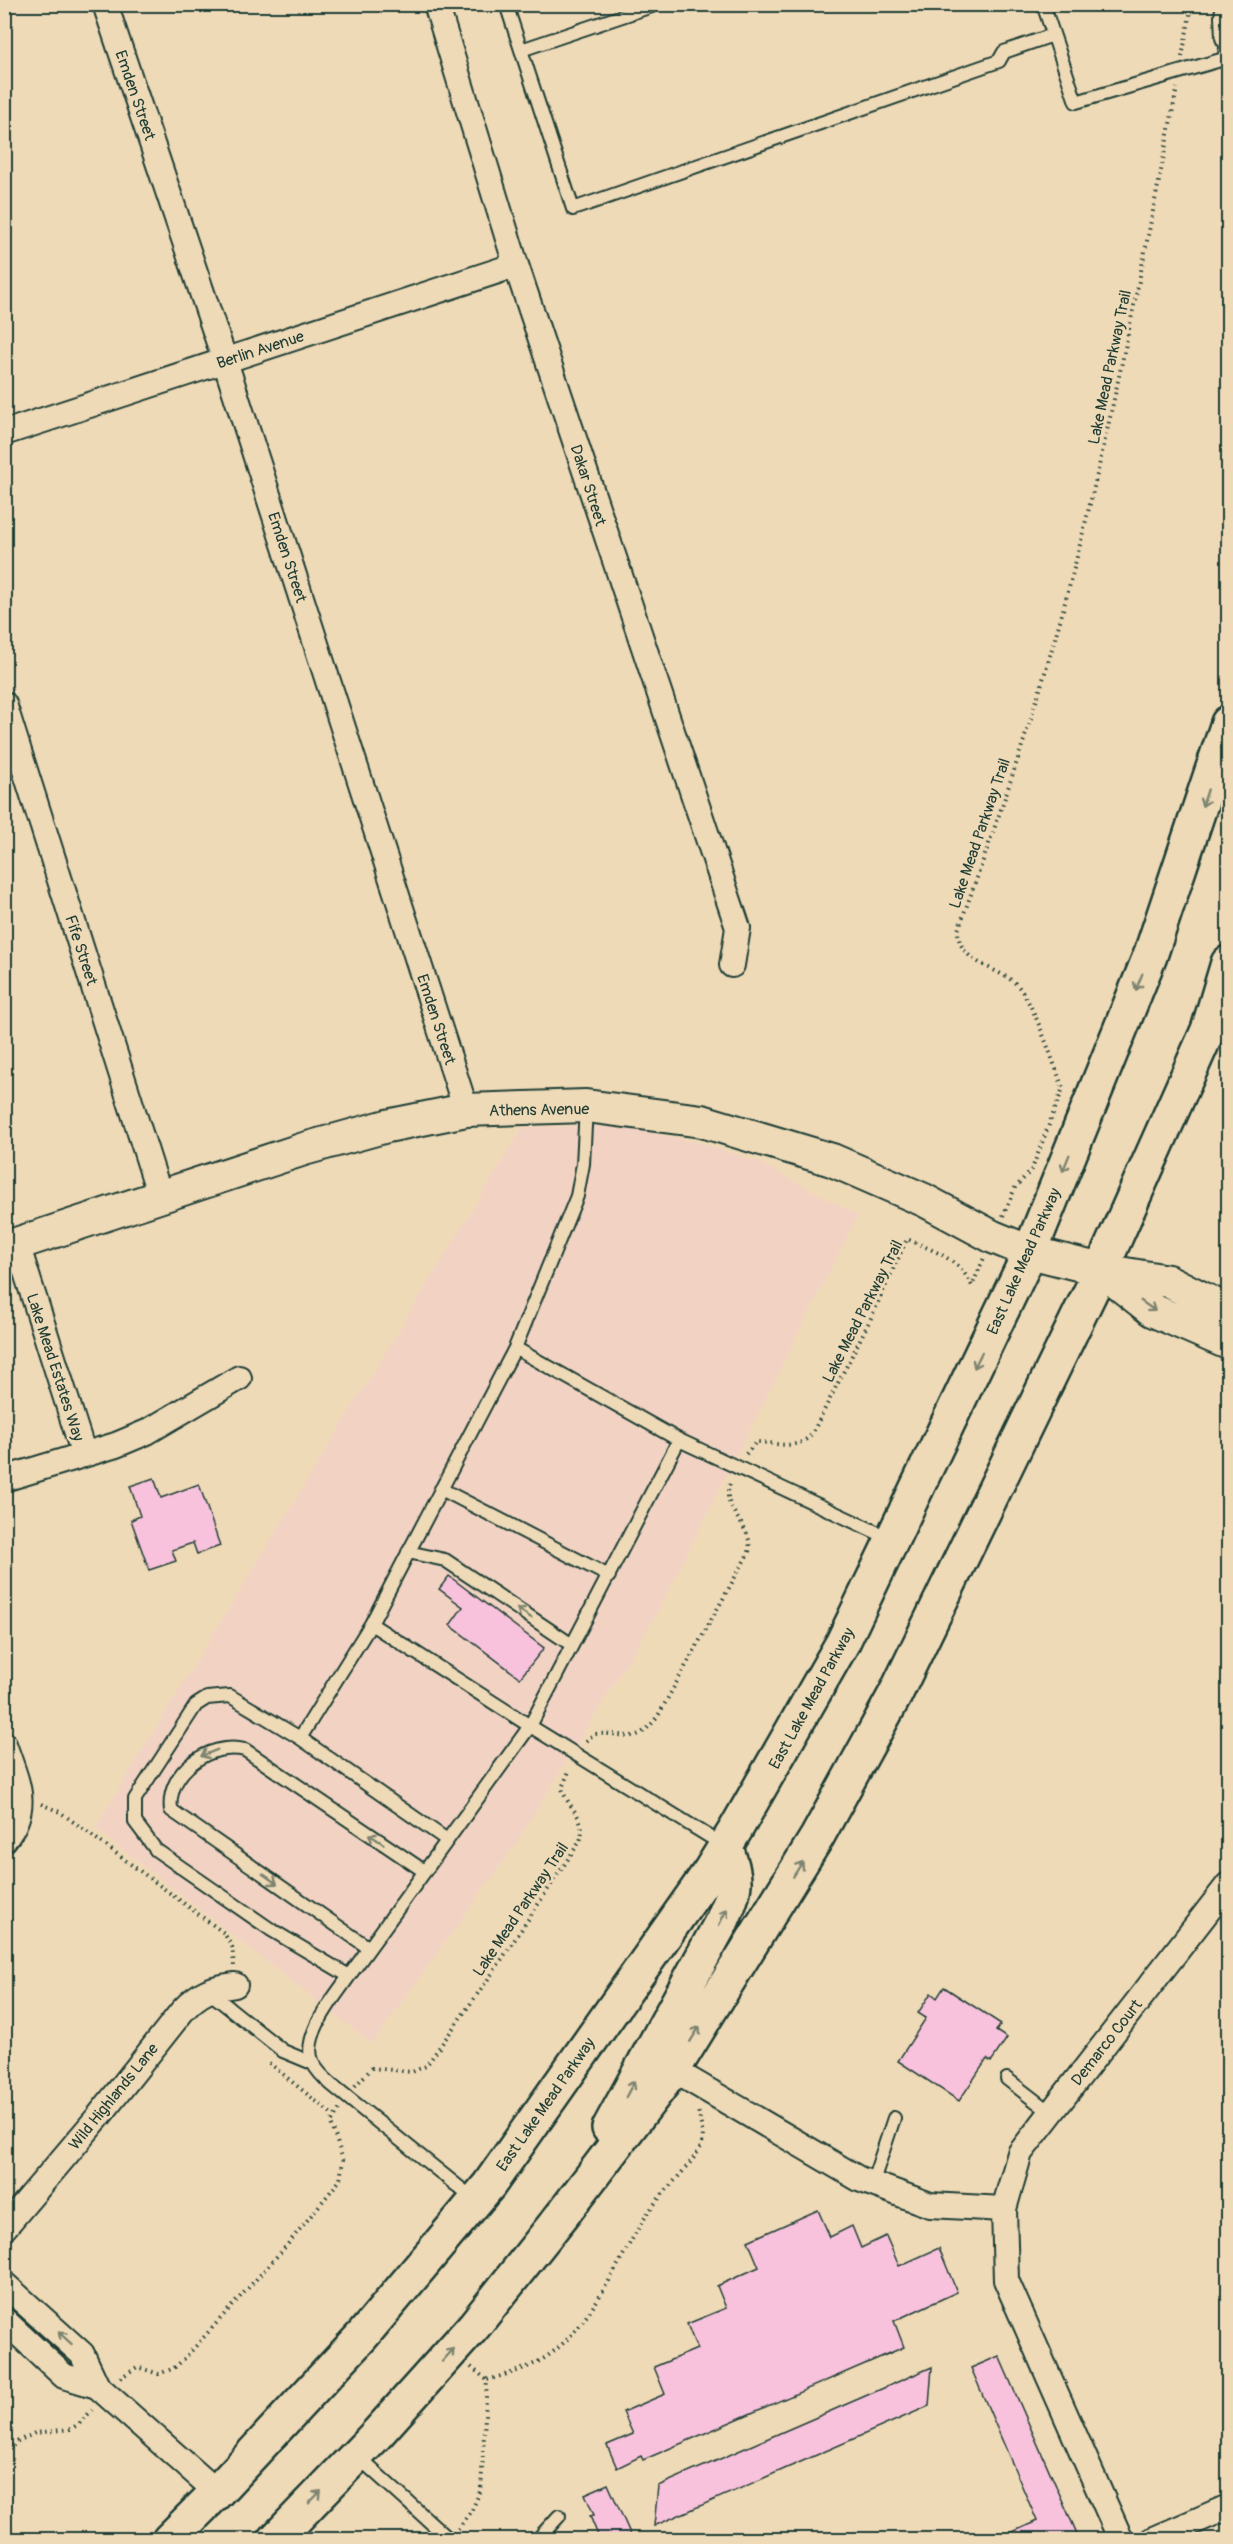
<svg xmlns="http://www.w3.org/2000/svg" width="1233" height="2544" viewBox="0 0 1233 2544" font-family="Pangolin,sans-serif">
<style>
.built{fill:#f2d3c3}
.building{fill:#f8c2dd;stroke:#1f3d34;stroke-width:1.5}
.lines{fill:none;stroke-linecap:round;stroke-linejoin:round}
.service-casing{stroke:#1f3d34;stroke-width:16}
.minor-casing{stroke:#1f3d34;stroke-width:28}
.tertiary-casing{stroke:#1f3d34;stroke-width:36}
.primary-casing{stroke:#1f3d34;stroke-width:38}
.path{stroke:#1f3d34;stroke-width:4;stroke-dasharray:1.5 4.5;stroke-linecap:butt}
.service{stroke:#efdab8;stroke-width:12}
.minor{stroke:#efdab8;stroke-width:24}
.tertiary{stroke:#efdab8;stroke-width:32}
.primary{stroke:#efdab8;stroke-width:33}
.oneway{stroke:#7d846f}
.labels{text-anchor:middle;stroke-width:5;stroke-linejoin:round;paint-order:stroke}
.street-label{font-size:16px;fill:#1f3d34;stroke:#efdab8}
</style>
<rect width="100%" height="100%" fill="#efdab8"/>
<filter id="ink" filterUnits="userSpaceOnUse"><feTurbulence type="fractalNoise" baseFrequency=".0167" numOctaves="2"/><feDisplacementMap in="SourceGraphic" scale="12" xChannelSelector="R" yChannelSelector="G"/><feConvolveMatrix kernelMatrix="1 2 1 2 8 2 1 2 1" color-interpolation-filters="sRGB"/></filter>
<g filter="url(#ink)">
<path class="built" d="M584,1125L644,1131L702,1143L759,1162L858,1215L655,1617L515,1845L372,2044L95,1828L523,1127Z"/>
<path class="building" d="M154,1478L161,1498L199,1484L220,1546L197,1554L193,1543L172,1550L176,1561L149,1570L131,1520L140,1516L130,1486Z
M449,1576L544,1648L520,1678L450,1625L463,1607L439,1589Z
M944,1987L1001,2024L996,2031L1007,2038L991,2062L987,2059L959,2101L898,2061L926,2018L918,2013L931,1993L937,1998Z
M818,2210L830,2237L852,2226L861,2248L886,2236L899,2266L939,2248L957,2292L894,2321L904,2347L643,2460L641,2456L617,2468L607,2445L633,2434L623,2412L665,2394L654,2367L697,2349L687,2324L726,2308L717,2286L759,2267L748,2241Z
M999,2356L1078,2536L1070,2540H995L1037,2521L971,2368Z
M932,2367L929,2406L654,2526L658,2486Z
M608,2484L633,2540H600L590,2516L594,2515L585,2494Z"/>
<g class="lines">
<g class="service-casing">
<path id="service" d="M506,4L573,209L999,61L1004,52L1053,35
M1043,4L1076,102L1224,59L1228,37
M521,50L658,4
M515,1348L679,1440L891,1539
M441,1489L609,1576
M408,1552L445,1560L572,1645
M371,1624L530,1726L679,1440
M300,1738L447,1840
M369,1948L171,1810C166,1772 210,1741 245,1750L424,1871
M349,1976L530,1726L723,1845
M208,1991L283,2051L312,2063
M1007,2079L1051,2113
M872,2184L894,2118
M476,2201L331,2084C324,2078 317,2071 313,2063C300,2037 335,1997 349,1976L270,1929L156,1850L135,1822V1799L196,1705L207,1698L230,1696L300,1738L371,1624L515,1348L577,1196L583,1164L586,1107
M357,2456L450,2540
M537,2540L559,2516"/>
</g>
<g class="minor-casing">
<path id="minor" d="M105,4L225,361L466,1110
M436,4L516,265L738,928L732,965
M1228,9L1227,17L1228,37
M4,433L516,265
M4,704L160,1196
M17,1244L84,1455
M4,1479L116,1445L147,1432L239,1378
M4,1744C16,1781 32,1806 4,1840
M673,2070L859,2179L930,2205L1004,2209
M4,2228L99,2116L183,2010C200,1992 211,1988 235,1985
M4,2284L82,2354L97,2386L217,2492
M4,2320L64,2376L97,2386
M1121,2540L1006,2280L1004,2209L1020,2153L1228,1885
M1152,2540L1228,2507"/>
</g>
<g class="tertiary-casing">
<path id="tertiary" d="M4,1248L304,1149L387,1126L466,1110L586,1106L702,1121L832,1160L924,1200L993,1237L1030,1252L1101,1270L1168,1281L1228,1311
M1104,1272L1152,1310L1228,1343"/>
</g>
<g class="primary-casing">
<path id="primary" d="M609,2128L722,1921C736,1889 739,1879 725,1846
M169,2540L217,2492L363,2335L489,2185L710,1871L736,1829L843,1642L1030,1252L1150,956L1228,723
M275,2540L377,2434L474,2326L563,2214L673,2070L817,1837L895,1695L1101,1270L1208,1030L1228,963"/>
</g>
<path class="path" d="M1182,57L1192,4
M1003,1216L1015,1188L1032,1169L1063,1088C1053,1063 1033,999 1015,983C995,966 958,963 958,930C1000,815 1040,699 1071,580C1113,418 1145,253 1177,88
M746,1454L756,1442C775,1442 796,1452 812,1434L870,1320L907,1239C934,1251 959,1258 972,1286L984,1258
M586,1741L594,1734C628,1731 635,1749 659,1714L749,1552C755,1525 717,1509 731,1482
M41,1804L60,1812L224,1933L232,1947L234,1966
M269,2063L334,2116
M355,2086L372,2068L412,2072L426,2066L496,1968L580,1841C588,1817 567,1808 562,1788L570,1769
M471,2367L487,2380
M120,2378L137,2367L159,2374L174,2368L185,2358L287,2245L340,2180L343,2160L331,2123L339,2109
M4,2454L18,2441L35,2433L70,2429L79,2424L92,2410
M458,2529L472,2510L481,2489L487,2380C508,2374 528,2369 546,2357C593,2326 618,2258 648,2213C664,2189 688,2170 702,2145L703,2135L698,2110"/>
<use href="#service" class="service"/>
<use href="#minor" class="minor"/>
<use href="#tertiary" class="tertiary"/>
<use href="#primary" class="primary"/>
</g>
<defs><path id="oneway-shaft" d="M-6 0H5M1.5-3L5.5 0L1.5 3" fill="none" stroke-width="1.6" stroke-linecap="round" stroke-linejoin="round" transform="scale(1.5)"/></defs>
<g class="oneway">
<use href="#oneway-shaft" transform="translate(1205 798) rotate(108)"/>
<use href="#oneway-shaft" transform="translate(1139 982) rotate(112)"/>
<use href="#oneway-shaft" transform="translate(1066 1163) rotate(112)"/>
<use href="#oneway-shaft" transform="translate(1148 1306) rotate(35)"/>
<use href="#oneway-shaft" transform="translate(978 1360) rotate(116)"/>
<use href="#oneway-shaft" transform="translate(524 1613) rotate(-146)"/>
<use href="#oneway-shaft" transform="translate(209 1753) rotate(158)"/>
<use href="#oneway-shaft" transform="translate(376 1839) rotate(-146)"/>
<use href="#oneway-shaft" transform="translate(798 1869) rotate(-58)"/>
<use href="#oneway-shaft" transform="translate(270 1879) rotate(35)"/>
<use href="#oneway-shaft" transform="translate(723 1917) rotate(-64)"/>
<use href="#oneway-shaft" transform="translate(695 2034) rotate(-58)"/>
<use href="#oneway-shaft" transform="translate(630 2089) rotate(-62)"/>
<use href="#oneway-shaft" transform="translate(65 2338) rotate(-138)"/>
<use href="#oneway-shaft" transform="translate(448 2355) rotate(-48)"/>
<use href="#oneway-shaft" transform="translate(315 2497) rotate(-46)"/>
</g>
</g>
<g class="labels">
<g class="street-label">
<text transform="translate(136 95) rotate(71)" y="6">Emden Street</text>
<text transform="translate(260 349) rotate(-18)" y="6">Berlin Avenue</text>
<text transform="translate(1109 367) rotate(-78)" y="6">Lake Mead Parkway Trail</text>
<text transform="translate(589 485) rotate(72)" y="6">Dakar Street</text>
<text transform="translate(288 557) rotate(72)" y="6">Emden Street</text>
<text transform="translate(979 833) rotate(-71)" y="6">Lake Mead Parkway Trail</text>
<text transform="translate(82 950) rotate(72)" y="6">Fife Street</text>
<text transform="translate(437 1019) rotate(72)" y="6">Emden Street</text>
<text transform="translate(539 1109) rotate(-1)" y="6">Athens Avenue</text>
<text transform="translate(1023 1261) rotate(-66)" y="6">East Lake Mead Parkway</text>
<text transform="translate(862 1311) rotate(-63)" y="6">Lake Mead Parkway Trail</text>
<text transform="translate(56 1367) rotate(72)" y="6">Lake Mead Estates Way</text>
<text transform="translate(811 1698) rotate(-61)" y="6">East Lake Mead Parkway</text>
<text transform="translate(520 1909) rotate(-56)" y="6">Lake Mead Parkway Trail</text>
<text transform="translate(1106 2042) rotate(-52)" y="6">Demarco Court</text>
<text transform="translate(113 2096) rotate(-51)" y="6">Wild Highlands Lane</text>
<text transform="translate(545 2104) rotate(-55)" y="6">East Lake Mead Parkway</text>
</g>
</g>
<rect width="1233" height="2544" fill="none" stroke="#efdab8" stroke-width="24"/>
<rect x="12" y="12" width="1209" height="2520" fill="none" stroke="#1f3d34" stroke-width="2" filter="url(#ink)"/>
</svg>
